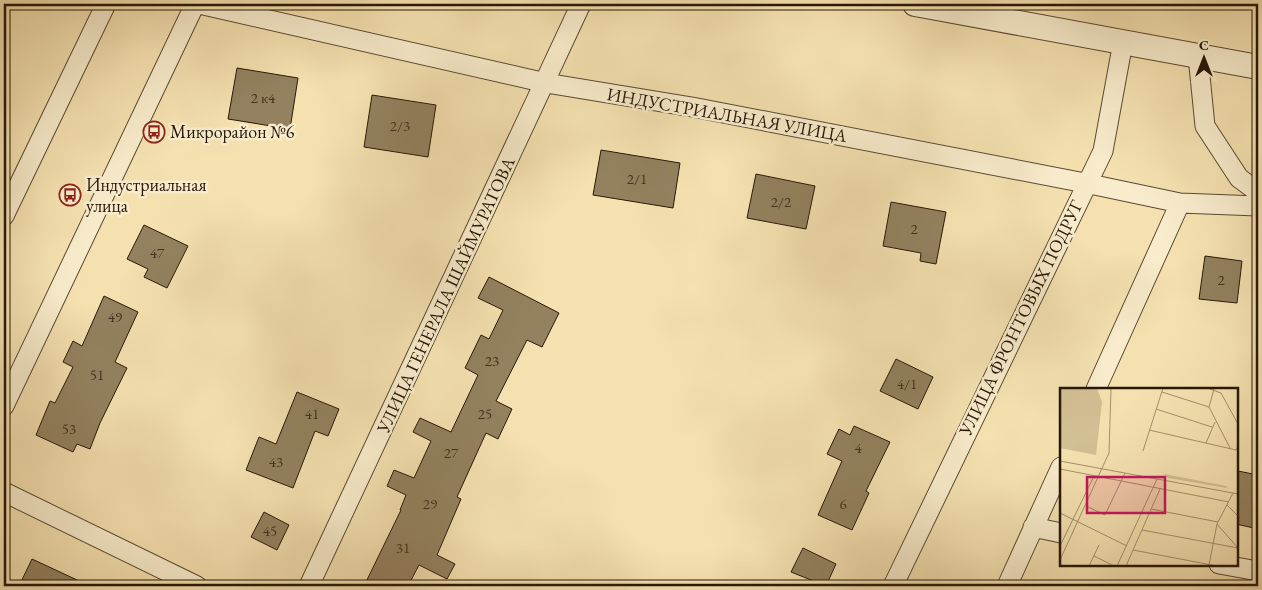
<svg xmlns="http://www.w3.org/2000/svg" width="1262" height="590" viewBox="0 0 1262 590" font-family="'EB Garamond',serif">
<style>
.building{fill:#93815f;stroke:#281808}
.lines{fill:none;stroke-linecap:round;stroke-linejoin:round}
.minor-casing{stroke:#5b4a32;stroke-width:21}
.tertiary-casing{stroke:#5b4a32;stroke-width:26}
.minor{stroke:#f8eccc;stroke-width:19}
.tertiary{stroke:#f8eccc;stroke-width:24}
.labels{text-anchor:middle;stroke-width:5;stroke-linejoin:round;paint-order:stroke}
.number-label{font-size:15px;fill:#43321e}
.street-label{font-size:18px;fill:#281808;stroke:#f8eccc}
.poi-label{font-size:18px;fill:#281808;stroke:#f8eccc;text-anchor:start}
.inset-road{fill:none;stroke:#a3916d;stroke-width:1}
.view{fill:#c2185b;fill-opacity:0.15;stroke:#c2185b;stroke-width:2.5}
.inset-edge{fill:none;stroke:#281808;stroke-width:2.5}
</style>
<rect width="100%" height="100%" fill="#f5e1b0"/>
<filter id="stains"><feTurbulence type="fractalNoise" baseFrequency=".004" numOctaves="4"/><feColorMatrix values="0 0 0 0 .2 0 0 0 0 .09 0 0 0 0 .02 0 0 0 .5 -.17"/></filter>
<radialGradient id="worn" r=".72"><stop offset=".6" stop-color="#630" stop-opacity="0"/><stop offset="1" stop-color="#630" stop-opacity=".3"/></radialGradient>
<path class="building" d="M237,68L298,78L290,129L228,119Z
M372,95L436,105L428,157L364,147Z
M601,150L680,163L673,208L593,195Z
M756,174L815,186L806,229L747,218Z
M891,202L946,212L936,264L920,261L921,253L883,246Z
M144,225L188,246L167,288L144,277L148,269L127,259Z
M1205,256L1242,261L1237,303L1199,299Z
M489,277L559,313L542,347L527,340L496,401L512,409L498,439L486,433L457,497L461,499L437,555L455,564L447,579L419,565L408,586H364L401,510H400L406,495L387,486L394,470L414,478L431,441L413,432L420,418L451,432L478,375L465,368L481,335L489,339L503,310L478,298Z
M104,296L138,312L115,362L127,368L100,423L90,449L77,444L73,452L36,435L50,401L55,403L73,367L63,362L73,341L82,346Z
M896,359L933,377L918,409L880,391Z
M297,392L339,409L328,436L315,431L293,488L246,470L259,437L276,444Z
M854,426L890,442L866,491L869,493L852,530L818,515L842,461L827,454L839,429L850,435Z
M1238,471L1258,475V529L1236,524V481Z
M264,512L289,525L277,550L251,537Z
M803,548L836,564L826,586L791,572Z
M32,559L90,586H19Z"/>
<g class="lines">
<g class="minor-casing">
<path id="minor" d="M199,4L546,83L692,107L1085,183L1180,203L1258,206
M1198,56L1205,126L1239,178L1258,192
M4,216L106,4
M1096,389L1180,203
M4,406L195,4
M4,492L197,586
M1033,527L1061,533
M1219,564L1258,571
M309,586L581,4
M893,586L1103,151L1123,42
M1007,586L1061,467"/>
</g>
<g class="tertiary-casing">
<path id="tertiary" d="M915,4L1258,67"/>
</g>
<use href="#minor" class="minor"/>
<use href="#tertiary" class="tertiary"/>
</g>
<defs>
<g id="bus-ring" transform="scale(1.125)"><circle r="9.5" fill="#f8eccc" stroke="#8f2418" stroke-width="1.5"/><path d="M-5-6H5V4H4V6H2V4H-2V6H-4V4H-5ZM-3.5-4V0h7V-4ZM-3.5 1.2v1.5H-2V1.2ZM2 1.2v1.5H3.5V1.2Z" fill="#8f2418"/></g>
</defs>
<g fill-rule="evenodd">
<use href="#bus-ring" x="154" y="132"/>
<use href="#bus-ring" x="70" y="195"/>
</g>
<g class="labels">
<g class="number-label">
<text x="263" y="103">2 к4</text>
<text x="400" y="131">2/3</text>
<text x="637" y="184">2/1</text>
<text x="781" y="207">2/2</text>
<text x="914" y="234">2</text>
<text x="157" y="258">47</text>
<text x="1221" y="285">2</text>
<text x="115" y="322">49</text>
<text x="492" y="366">23</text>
<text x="97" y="380">51</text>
<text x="907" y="389">4/1</text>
<text x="312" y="419">41</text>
<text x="485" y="419">25</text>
<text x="69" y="434">53</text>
<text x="858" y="453">4</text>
<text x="451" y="458">27</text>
<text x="276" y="467">43</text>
<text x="430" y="509">29</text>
<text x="843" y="509">6</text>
<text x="270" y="536">45</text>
<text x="403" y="553">31</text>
</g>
<g class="street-label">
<text transform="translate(727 115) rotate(10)" y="6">ИНДУСТРИАЛЬНАЯ УЛИЦА</text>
<text transform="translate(446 295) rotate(-65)" y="6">УЛИЦА ГЕНЕРАЛА ШАЙМУРАТОВА</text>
<text transform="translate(1021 318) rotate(-64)" y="6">УЛИЦА ФРОНТОВЫХ ПОДРУГ</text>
</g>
<g class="poi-label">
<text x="170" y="138">Микрорайон №6</text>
<text x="86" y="191">Индустриальная<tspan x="86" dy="21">улица</tspan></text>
</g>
</g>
<g transform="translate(1060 388)">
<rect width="178" height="178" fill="#f5e1b0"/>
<path d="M0,0H37L42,14L36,67L0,60ZM104,86L166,98L167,100L108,90Z" fill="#d2bf93"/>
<path class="inset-road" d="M147,0L161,5L178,36M102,4L149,19L170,60M149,19L154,1M96,21L152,39M89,42L176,62L178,58M146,55L155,34M83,63L103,0M0,73L178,106M0,81L169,114M167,117L178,128M26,118L45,127L65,85M91,121L158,134M0,125L67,158M157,136L177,159M82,142L178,160M0,158L34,88M73,162L157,178M34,168L54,178M0,172L49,65L51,0M149,177L157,136L173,105M29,178L39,157M57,178L97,91M66,178L100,101"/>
<path class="view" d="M27,89H105V125H27Z"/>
<rect width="178" height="178" class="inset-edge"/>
</g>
<rect width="1262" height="590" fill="none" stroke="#f5e1b0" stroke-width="20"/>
<rect x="5" y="5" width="1252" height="580" fill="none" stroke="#281808" stroke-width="2.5"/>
<rect x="10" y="10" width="1242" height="570" fill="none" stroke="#281808"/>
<g transform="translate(1204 58)" stroke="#f8eccc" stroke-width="4" paint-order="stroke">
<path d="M0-4L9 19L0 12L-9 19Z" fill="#281808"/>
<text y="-8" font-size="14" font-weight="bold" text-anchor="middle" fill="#281808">С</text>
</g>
<rect width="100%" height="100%" filter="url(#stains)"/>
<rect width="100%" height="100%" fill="url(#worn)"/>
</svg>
